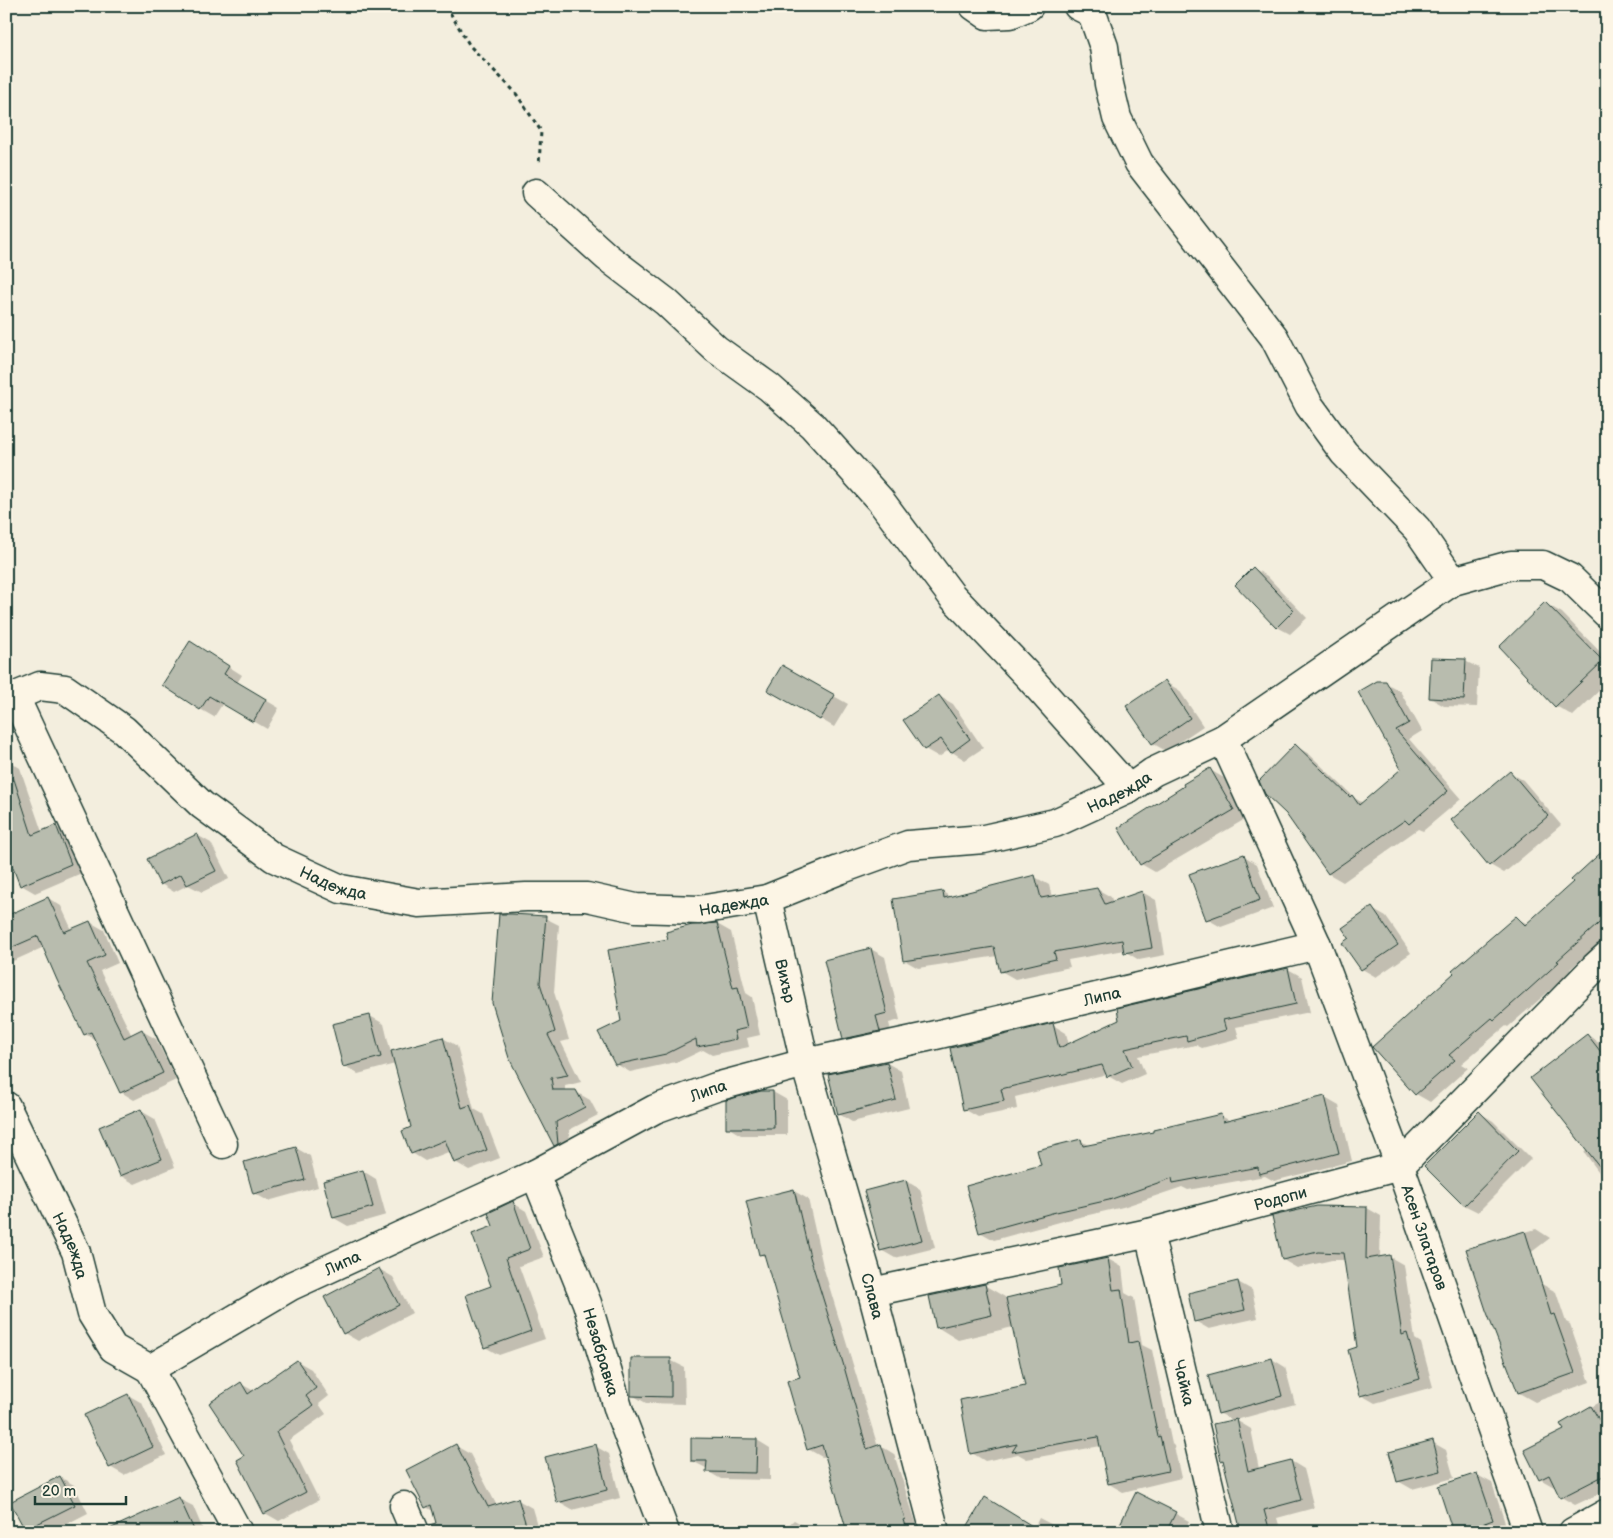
<svg xmlns="http://www.w3.org/2000/svg" width="1613" height="1538" viewBox="0 0 1613 1538" font-family="'Balsamiq Sans',sans-serif">
<style>
.shadow{fill:#0003}
.building{fill:#b8bcae;stroke:#1f3d34}
.lines{fill:none;stroke-linecap:round;stroke-linejoin:round}
.minor-casing{stroke:#1f3d34;stroke-width:31}
.path{stroke:#1f3d34;stroke-width:3;stroke-dasharray:4 4;stroke-linecap:butt}
.minor{stroke:#fcf5e5;stroke-width:28}
.labels{text-anchor:middle;stroke-width:4;stroke-linejoin:round;paint-order:stroke}
.street-label{font-size:16px;fill:#1f3d34;stroke:#fcf5e5}
</style>
<rect width="100%" height="100%" fill="#f3eede"/>
<filter id="ink" filterUnits="userSpaceOnUse"><feTurbulence type="fractalNoise" baseFrequency=".02" numOctaves="2"/><feDisplacementMap in="SourceGraphic" scale="10" xChannelSelector="R" yChannelSelector="G"/><feConvolveMatrix kernelMatrix="1 2 1 2 8 2 1 2 1" color-interpolation-filters="sRGB"/></filter>
<g filter="url(#ink)">
<path class="shadow" d="M1253,568L1267,576L1307,618L1290,634L1277,627Z
M1545,603L1562,613L1607,659V683L1573,716L1556,706Z
M204,651L242,675L237,683L279,708L267,729L223,703L214,717L200,709Z
M1465,661L1479,668L1477,707L1444,706L1430,698Z
M782,667L848,704L834,727L769,689Z
M1165,682L1179,690L1203,726L1166,751L1152,743Z
M1386,683L1400,691L1422,731L1409,739L1461,799L1423,831L1418,829L1343,882L1329,874L1287,813L1295,746L1309,754L1356,799L1363,803L1402,769Z
M939,696L953,704L983,748L965,760L952,752L950,749L939,757L925,749Z
M7,760L20,768L42,832L56,827L69,835L84,872L35,893L21,885L6,847Z
M1210,770L1224,778L1247,818L1155,872L1141,864L1119,828Z
M1510,773L1523,780L1561,825L1504,873L1490,865Z
M197,835L211,843L229,879L202,892L188,885L174,892L161,884Z
M1607,848V936L1570,969L1572,971L1508,1027L1506,1026L1461,1064L1468,1068L1430,1102L1416,1094L1516,918L1528,924L1575,882Z
M1244,856L1257,864L1273,908L1221,927L1207,919Z
M1035,877L1049,885L1052,897L1097,889L1111,897L1113,903L1142,892L1156,900L1165,955L1139,960L1126,952L1124,950L1068,960L1070,967L1015,979L1001,971L998,956L918,968L904,960L943,892L952,898Z
M48,898L61,906L72,930L90,922L104,930L118,963L100,971L132,1036L142,1031L156,1039L176,1080L134,1100L121,1092L96,1040L85,1034L44,947L13,961L6,957V917Z
M1372,909L1386,917L1411,953L1376,977L1362,969L1344,943L1351,938Z
M545,918L559,925L554,992L569,1040L561,1042L581,1082L565,1086V1092H576L590,1100L598,1115L569,1130L571,1152L568,1153L555,1145L510,1057Z
M717,924L731,932L746,993L752,997L760,1035L747,1038L749,1047L712,1055L703,1050L680,1061L630,1072L616,1064L622,1021L670,940Z
M871,949L885,957L900,1020L889,1023L893,1039L858,1046L844,1038Z
M1288,969L1302,977L1310,1012L1236,1027L1239,1038L1202,1048L1196,1045L1138,1056L1145,1074L1122,1084L1108,1076L1107,1074L1015,1097L1017,1109L978,1117L964,1109L1053,1025L1066,1033L1069,1045L1121,1021L1118,1009Z
M370,1016L384,1024L391,1053L443,1038L457,1046L474,1109L483,1114L500,1158L469,1170L455,1162L451,1151L425,1161L412,1153L413,1128L395,1064L358,1074L345,1066Z
M1587,1035L1601,1043L1607,1051V1181L1604,1179L1584,1152L1587,1149Z
M887,1063L901,1071L909,1108L852,1122L839,1114Z
M762,1092H773L787,1100V1135H741L727,1127Z
M1325,1098L1339,1106L1352,1161L1274,1181L1265,1176L1188,1190L1182,1187L1123,1207L1067,1220L994,1240L980,1232L1042,1166L1081,1141L1090,1146L1155,1133L1221,1116L1231,1121Z
M141,1111L155,1119L175,1167L135,1184L121,1176Z
M1480,1113L1493,1121L1531,1159L1478,1212L1464,1205Z
M296,1148L310,1156L318,1187L268,1201L254,1193Z
M363,1171L376,1179L386,1215L348,1226L334,1218Z
M906,1181L920,1189L935,1248L895,1258L881,1250Z
M794,1191L808,1199L823,1266L878,1447L881,1446L894,1454L919,1532H848L826,1456L822,1457L808,1449L802,1378L767,1258L760,1254Z
M513,1203L526,1211L544,1257L519,1266L545,1339L499,1355L485,1347L493,1287L494,1226Z
M1367,1208L1381,1216L1380,1258L1390,1257L1404,1265L1415,1339L1421,1343L1433,1387L1375,1403L1361,1395L1359,1348L1346,1260H1332L1297,1268L1283,1260Z
M1536,1229L1550,1238L1490,1284L1467,1249Z
M1108,1259L1122,1267L1125,1293L1134,1298L1142,1345L1152,1350L1172,1444L1174,1446L1181,1478L1123,1492L1109,1484L1101,1446L1027,1459L1018,1454L985,1461L972,1453L1026,1387L1013,1327L958,1340L937,1327L984,1285L1005,1297L1006,1299L1062,1286L1060,1269Z
M379,1269L393,1277L412,1313L358,1341L344,1333Z
M1238,1282L1252,1290L1258,1318L1209,1329L1195,1321Z
M1540,1283L1556,1292L1566,1322L1570,1324L1590,1382L1535,1402L1519,1393Z
M1272,1359L1285,1367L1295,1404L1236,1420L1251,1429L1259,1469L1291,1461L1304,1469L1314,1508L1277,1518L1281,1532H1243L1224,1461L1222,1460L1234,1421L1219,1413Z
M670,1360L684,1367L685,1404L646,1403L632,1395Z
M297,1361L311,1369L329,1396L319,1404L326,1414L289,1440L319,1500L279,1521L265,1513L246,1457L241,1384L254,1391Z
M128,1395L142,1403L166,1455L124,1475L110,1467Z
M1607,1398V1490L1575,1505L1561,1497L1556,1486L1554,1487L1540,1479L1565,1430L1562,1424Z
M757,1440L770,1448V1480L721,1479L707,1471L708,1469L692,1461Z
M1432,1442L1446,1450L1454,1478L1412,1489L1398,1481Z
M456,1446L470,1454L497,1506L518,1500L532,1508L539,1532H440L433,1511L426,1507Z
M595,1446L609,1454L620,1498L572,1510L558,1502Z
M1477,1475L1492,1483L1507,1529L1499,1532H1454Z
M60,1477L74,1485L88,1513L51,1532H30L26,1530Z
M1137,1493L1189,1521L1184,1532H1125Z
M179,1499L193,1506L204,1532H149Z
M1039,1518L1066,1532H966L1034,1528Z
M794,1520L808,1528L811,1532H781Z"/>
<path class="building" d="M1253,567L1294,610L1276,628L1235,585Z
M1545,602L1603,661L1555,707L1499,647Z
M190,641L229,666L224,674L266,699L253,722L209,696L200,710L162,685Z
M1431,658L1466,659L1464,700L1429,698Z
M782,665L835,695L820,720L767,690Z
M1165,680L1190,718L1152,744L1126,706Z
M1377,681H1386L1409,723L1396,730L1448,791L1409,824L1405,820L1328,874L1286,814L1265,794L1259,781L1295,744L1350,797L1352,795L1359,805L1401,769L1358,692Z
M939,695L970,739L951,753L941,739L924,750L903,720Z
M1210,768L1234,810L1140,865L1118,828L1184,786L1183,784Z
M11,770L32,835L56,825L71,864L20,886L6,850V771Z
M1510,771L1548,816L1489,866L1451,820Z
M197,834L216,871L187,885L181,874L160,885L147,859Z
M1607,847V916L1557,961L1559,962L1528,990L1494,1020L1492,1018L1449,1055L1455,1060L1415,1095L1372,1047L1454,973L1452,971L1516,916L1525,925L1573,882L1571,880Z
M1244,854L1260,900L1206,920L1189,874Z
M1035,875L1041,898L1097,888L1105,904L1142,891L1152,948L1124,953L1122,940L1054,952L1056,959L1000,972L994,947L903,961L893,899L943,891L944,898Z
M48,897L64,932L90,921L105,955L87,963L124,1038L142,1029L163,1073L120,1093L91,1032L84,1035L57,980L38,936L6,950V916Z
M1372,907L1398,945L1361,970L1342,943L1349,938L1342,928Z
M499,914H511L546,916L540,983L555,1032L548,1035L568,1075L551,1078L553,1090H576L585,1107L556,1122L558,1144L554,1146L509,1058L492,1003Z
M717,923L733,988L738,987L747,1028L734,1031L736,1039L697,1047L696,1039L666,1054L615,1065L598,1032L621,1021L608,950L668,939L666,932L692,925Z
M871,948L887,1013L876,1016L880,1031L843,1039L824,960Z
M1288,968L1296,1004L1223,1020L1226,1030L1187,1041L1186,1036L1125,1049L1132,1066L1107,1077L1102,1065L1001,1089L1004,1101L963,1110L950,1048L1053,1023L1059,1048L1119,1020L1117,1008Z
M370,1015L381,1057L343,1067L332,1024Z
M1587,1034L1607,1060V1176L1530,1078Z
M443,1037L462,1108L470,1105L487,1150L454,1163L445,1140L411,1154L402,1131L411,1127L391,1051Z
M887,1062L896,1100L838,1115L828,1074Z
M761,1091H773L774,1128H726V1100Z
M1325,1096L1339,1153L1259,1174L1258,1167L1173,1183L1172,1178L1109,1200L1052,1213L979,1233L966,1186L1041,1165L1037,1150L1081,1139L1083,1146L1153,1132V1130L1221,1114L1223,1122Z
M141,1109L162,1159L120,1176L99,1127Z
M1479,1111L1518,1151L1464,1206L1424,1166Z
M296,1147L305,1180L253,1194L244,1162Z
M363,1170L373,1207L333,1218L323,1181Z
M906,1180L922,1240L880,1251L864,1191Z
M794,1189L810,1257L843,1363L867,1449L881,1444L905,1519L903,1520L907,1532H847L822,1445L807,1450L787,1381L800,1377L764,1254L759,1255L746,1201Z
M513,1201L530,1249L506,1258L531,1331L484,1348L466,1295L491,1286L472,1234L493,1226L488,1213Z
M1317,1206L1367,1207L1366,1259L1390,1255L1402,1335L1407,1333L1420,1379L1360,1396L1348,1350L1357,1347L1343,1253L1318,1252L1282,1260L1272,1216Z
M1525,1231L1551,1315L1554,1314L1575,1373L1518,1393L1486,1310L1466,1249Z
M1108,1258L1113,1290L1121,1289L1129,1343L1138,1341L1158,1437L1160,1436L1168,1471L1108,1484L1098,1437L1012,1452L1017,1444L970,1454L960,1400L1025,1386L1006,1298L1061,1285L1059,1268Z
M379,1268L399,1305L343,1334L324,1297Z
M1238,1281L1245,1310L1194,1322L1188,1293Z
M985,1284L992,1315L936,1328L929,1296Z
M631,1358H671V1397L631,1396Z
M1272,1358L1282,1396L1218,1414L1208,1375Z
M297,1360L316,1388L306,1396L313,1406L276,1432L306,1492L264,1514L237,1460L244,1456L209,1403L241,1382L248,1394Z
M128,1394L153,1447L109,1468L84,1415Z
M1591,1406L1607,1433V1474L1560,1498L1549,1475L1539,1480L1524,1450L1564,1430L1560,1424Z
M1237,1419L1248,1471L1291,1460L1301,1500L1264,1510L1270,1532H1241L1223,1460L1221,1461L1213,1424Z
M691,1438L757,1439L756,1473L706,1472L707,1461H691Z
M1433,1440L1441,1471L1397,1482L1389,1452Z
M456,1444L488,1507L518,1498L528,1532H430L429,1525L436,1523L431,1505L425,1508L406,1470Z
M596,1444L607,1490L557,1503L545,1457Z
M1477,1473L1493,1520L1459,1532H1453L1438,1486Z
M60,1476L75,1505L25,1530L10,1502Z
M1136,1492L1176,1512L1166,1532H1116Z
M179,1497L195,1532H103Z
M985,1497L1042,1532H964Z"/>
<g class="lines">
<g class="minor-casing">
<g id="minor">
<path d="M974,6L987,15L1010,14L1029,6"/>
<path d="M1078,6L1092,13L1104,47L1109,84L1117,118L1139,163L1274,337L1309,405L1344,453L1417,529L1453,581"/>
<path d="M536,193L607,257L666,302L716,349L769,387L813,426L880,500L952,596L1028,676L1129,789"/>
<path d="M15,697L223,1144"/>
<path id="s1" d="M6,700L40,686L65,689L124,730L202,805L274,858L341,889L419,903L526,897H587L636,908L699,910L767,899L839,870L908,845L984,839L1055,823L1129,789L1153,772L1223,739L1453,581L1511,565H1543L1570,578L1607,614"/>
<path id="s2" d="M1223,739L1317,945L1400,1166L1528,1532"/>
<path id="s3" d="M767,899L805,1063L872,1292L935,1532"/>
<path id="s4" d="M6,1106L76,1252L92,1314L113,1348L150,1369"/>
<path id="s5" d="M535,1174L587,1303L619,1411L665,1532"/>
<path id="s6" d="M1149,1233L1220,1532"/>
<path id="s7" d="M872,1292L1149,1233L1400,1166L1595,967L1607,956"/>
<path id="s8" d="M150,1369L291,1286L535,1174L655,1109L716,1087L805,1063L927,1037L1317,945"/>
<path d="M150,1369L238,1532"/>
<path d="M404,1506L415,1532"/>
<path d="M1573,1532L1607,1513"/>
</g>
</g>
<path class="path" d="M446,6L470,46L515,92L541,131L539,165"/>
<use href="#minor" class="minor"/>
</g>
</g>
<g class="labels">
<g class="street-label">
<text dy="6" stroke="none"><textPath href="#s1" startOffset="1206">Надежда</textPath></text>
<text dy="6" stroke="none"><textPath href="#s1" startOffset="396">Надежда</textPath></text>
<text dy="6" stroke="none"><textPath href="#s1" startOffset="801">Надежда</textPath></text>
<text dy="6" stroke="none"><textPath href="#s3" startOffset="84">Вихър</textPath></text>
<text dy="6" stroke="none"><textPath href="#s8" startOffset="1030">Липа</textPath></text>
<text dy="6" stroke="none"><textPath href="#s8" startOffset="625">Липа</textPath></text>
<text dy="6" stroke="none"><textPath href="#s7" startOffset="419">Родопи</textPath></text>
<text dy="6" stroke="none"><textPath href="#s2" startOffset="538">Асен Златаров</textPath></text>
<text dy="6" stroke="none"><textPath href="#s4" startOffset="154">Надежда</textPath></text>
<text dy="6" stroke="none"><textPath href="#s8" startOffset="220">Липа</textPath></text>
<text dy="6" stroke="none"><textPath href="#s3" startOffset="411">Слава</textPath></text>
<text dy="6" stroke="none"><textPath href="#s5" startOffset="190">Незабравка</textPath></text>
<text dy="6" stroke="none"><textPath href="#s6" startOffset="154">Чайка</textPath></text>
</g>
</g>
<rect width="1613" height="1538" fill="none" stroke="#fcf5e5" stroke-width="25"/>
<rect x="12" y="12" width="1588" height="1513" fill="none" stroke="#1f3d34" stroke-width="2" filter="url(#ink)"/>
<path d="M35 1496v8h91v-8" fill="none" stroke="#1f3d34" stroke-width="2.5"/>
<text x="42" y="1496" font-size="15" fill="#1f3d34" stroke="#fcf5e5" stroke-width="4" paint-order="stroke">20 m</text>
</svg>
